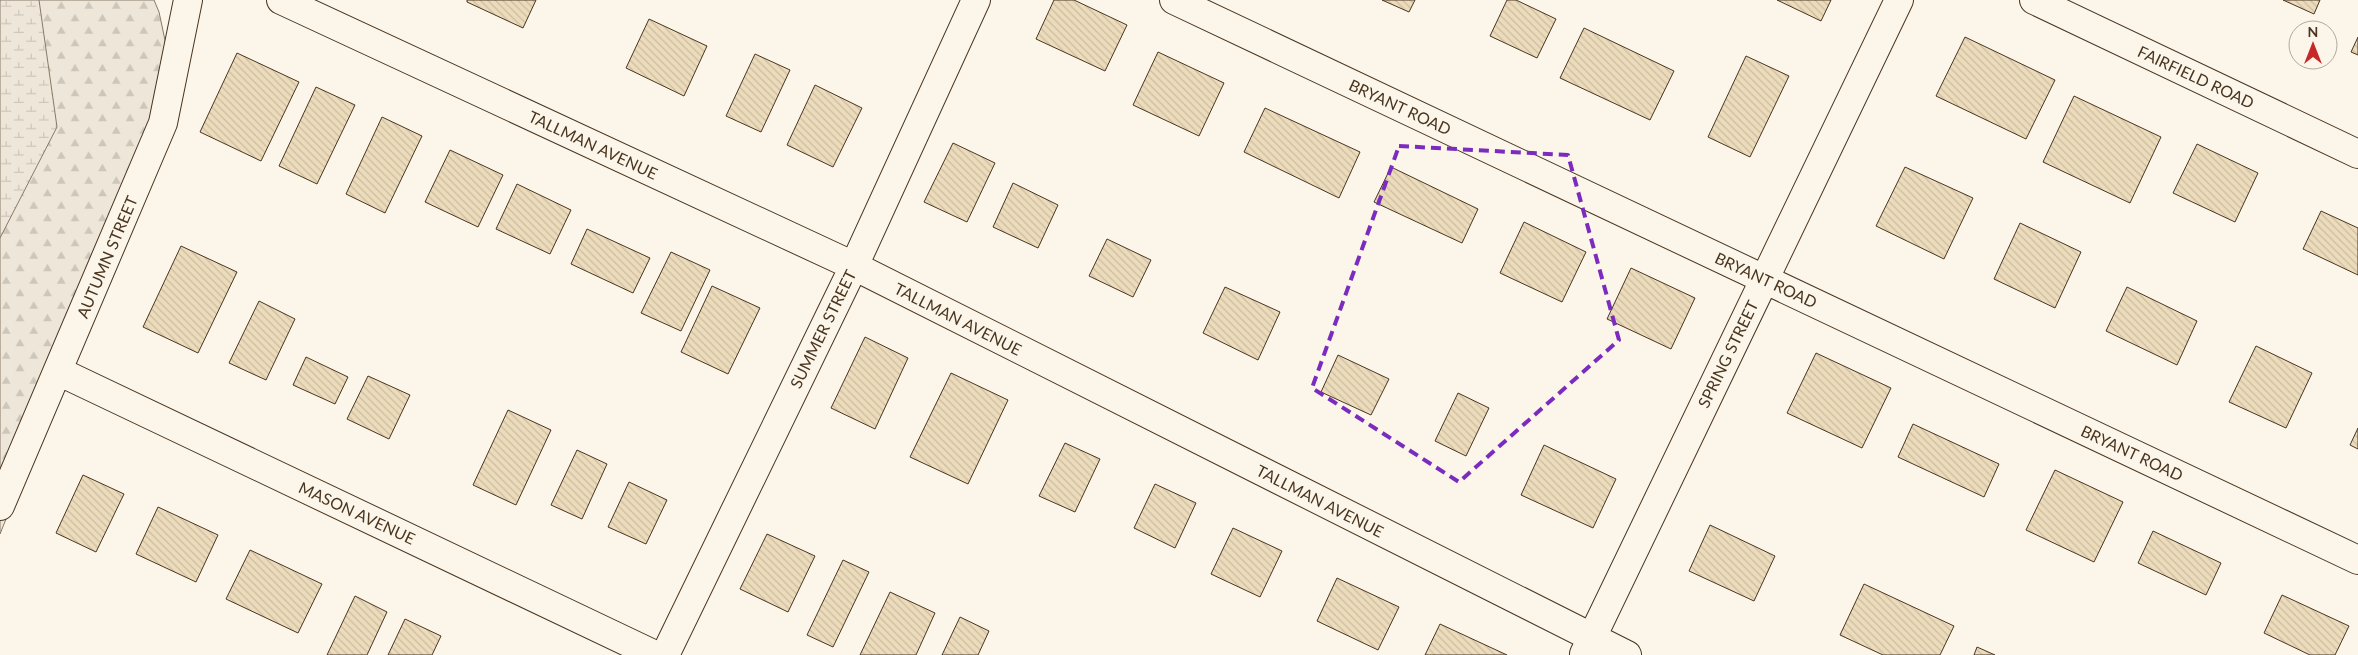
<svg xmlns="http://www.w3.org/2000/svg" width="2358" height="655" viewBox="0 0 2358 655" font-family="Lato,sans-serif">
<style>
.forest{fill:url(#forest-firs);stroke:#887966}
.wetland{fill:url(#wetland-marsh);stroke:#887966}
.building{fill:url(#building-back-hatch);stroke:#4a3520}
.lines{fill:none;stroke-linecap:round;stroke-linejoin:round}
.minor-casing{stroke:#4a3520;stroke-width:30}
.minor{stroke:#fbf6e9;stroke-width:28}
.marked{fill:none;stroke:#7b2cbf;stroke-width:4;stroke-dasharray:10 6;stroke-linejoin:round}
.labels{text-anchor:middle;stroke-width:4;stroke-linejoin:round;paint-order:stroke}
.street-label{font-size:16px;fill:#4a3520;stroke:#fbf6e9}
</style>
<defs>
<pattern id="forest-firs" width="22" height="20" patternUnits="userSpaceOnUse" patternTransform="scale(1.25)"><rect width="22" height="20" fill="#ede6d9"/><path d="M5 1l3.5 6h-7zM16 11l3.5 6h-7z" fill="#cdc6ba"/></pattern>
<pattern id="wetland-marsh" width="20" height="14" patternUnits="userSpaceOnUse" patternTransform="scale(1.25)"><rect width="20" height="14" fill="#ede6d9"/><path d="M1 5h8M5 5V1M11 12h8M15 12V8" fill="none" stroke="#cdc6ba"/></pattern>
<pattern id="building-back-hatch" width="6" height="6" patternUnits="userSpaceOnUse" patternTransform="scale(1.25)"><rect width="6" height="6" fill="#ecdcbc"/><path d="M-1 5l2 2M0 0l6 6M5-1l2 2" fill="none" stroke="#ccbda1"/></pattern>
</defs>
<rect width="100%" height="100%" fill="#fbf6e9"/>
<path class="forest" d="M33,0H154L159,12L169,59L163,129L0,534V212Z"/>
<path class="wetland" d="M0,0H39L57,127L0,238Z"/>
<path class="building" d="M467,0H536L523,28L467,2Z
M1054,0H1074L1127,25L1105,71L1036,39Z
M1382,0H1415L1409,12Z
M1507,0H1516L1556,19L1537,58L1490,36Z
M1777,0H1831L1821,21Z
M2283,0H2320L2314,14Z
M649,19L707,46L684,96L626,68Z
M1584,28L1674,71L1650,120L1560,78Z
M1965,37L2055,80L2026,139L1936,96Z
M2358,37V55L2351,52Z
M1158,52L1224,83L1199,136L1133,105Z
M237,53L299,82L261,161L200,132Z
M755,54L790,70L761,132L726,116Z
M1746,56L1789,76L1750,157L1708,137Z
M815,85L862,108L833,167L787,145Z
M316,87L355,105L317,184L279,166Z
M2074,96L2161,137L2130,203L2043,162Z
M1265,108L1360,152L1339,198L1244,152Z
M382,117L422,136L385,213L346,194Z
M953,143L995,163L967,222L924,202Z
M2197,144L2258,173L2235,222L2173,193Z
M450,150L503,175L478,227L425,202Z
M1391,167L1478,209L1462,243L1374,202Z
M1905,167L1973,198L1944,259L1876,226Z
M1013,183L1058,205L1038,248L993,227Z
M517,184L571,210L550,254L496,229Z
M2321,211L2358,228V275L2303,249Z
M1524,222L1586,252L1562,302L1500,273Z
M2020,223L2081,252L2055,308L1994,279Z
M587,229L650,258L633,293L571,264Z
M1107,239L1151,260L1133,297L1089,276Z
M181,246L237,272L198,353L143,327Z
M671,252L710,270L681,331L641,313Z
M1631,268L1695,298L1671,349L1607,319Z
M712,286L760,308L728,374L681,352Z
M1225,287L1280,312L1258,360L1203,333Z
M2127,287L2197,321L2177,365L2106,331Z
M259,301L295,319L266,380L229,363Z
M865,337L908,358L875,429L831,408Z
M2256,346L2312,373L2286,428L2229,402Z
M1816,353L1891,388L1862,448L1787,413Z
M1338,355L1389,379L1371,415L1321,392Z
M306,357L348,377L335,404L293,385Z
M951,373L1008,400L968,484L910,457Z
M368,376L410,395L389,439L347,419Z
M1458,393L1489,408L1466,456L1435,441Z
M508,410L551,430L516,505L473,485Z
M1913,424L1999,464L1984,497L1898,457Z
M2358,428V449L2350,445Z
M1065,443L1100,459L1075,512L1039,496Z
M1544,445L1616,479L1593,528L1521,495Z
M577,450L607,464L582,519L551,505Z
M2055,470L2123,502L2094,562L2026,530Z
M83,475L124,494L96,552L56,533Z
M629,482L667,500L646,544L608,527Z
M1155,484L1196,503L1175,548L1134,528Z
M158,507L218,535L196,582L136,554Z
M1710,525L1775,556L1754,601L1689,571Z
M1233,528L1282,551L1260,597L1211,574Z
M2153,531L2221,563L2206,595L2138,563Z
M767,534L815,556L788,612L740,589Z
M250,550L322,584L298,633L226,599Z
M843,560L869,572L833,647L807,635Z
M1337,578L1399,607L1378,650L1317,621Z
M1864,584L1954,626L1940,655H1883L1840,635Z
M890,592L935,613L916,655H860Z
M2282,595L2349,626L2335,655H2310L2264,633Z
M355,596L387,612L367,655H327Z
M960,617L989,631L978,655H942Z
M405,619L441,636L432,655H388Z
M1440,624L1507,655H1425Z
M1977,647L1995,655H1974Z"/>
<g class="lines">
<g class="minor-casing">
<path id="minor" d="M281,0L854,266L1627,655
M1174,0L2358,560
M2034,0L2358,154
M58,371L655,655
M0,506L163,123L188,0
M1584,654L1899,0
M665,655L854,266L976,0"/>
</g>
<use href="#minor" class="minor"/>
</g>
<path class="marked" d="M1399,146L1568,155L1619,340L1459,482L1312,388Z"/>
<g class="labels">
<g class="street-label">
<text transform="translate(2196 77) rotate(25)" y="6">FAIRFIELD ROAD</text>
<text transform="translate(1400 107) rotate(25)" y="6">BRYANT ROAD</text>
<text transform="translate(593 145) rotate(25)" y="6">TALLMAN AVENUE</text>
<text transform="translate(107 257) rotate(-67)" y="6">AUTUMN STREET</text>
<text transform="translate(1766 280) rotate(25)" y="6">BRYANT ROAD</text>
<text transform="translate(958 319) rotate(27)" y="6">TALLMAN AVENUE</text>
<text transform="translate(823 329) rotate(-64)" y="6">SUMMER STREET</text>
<text transform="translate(1728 354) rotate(-64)" y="6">SPRING STREET</text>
<text transform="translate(2132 453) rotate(25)" y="6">BRYANT ROAD</text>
<text transform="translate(1320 501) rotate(27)" y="6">TALLMAN AVENUE</text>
<text transform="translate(357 513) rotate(25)" y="6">MASON AVENUE</text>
</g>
</g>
<g transform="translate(2313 45)"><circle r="24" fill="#fbf6e9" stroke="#b4a999"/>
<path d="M0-4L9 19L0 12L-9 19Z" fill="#c62828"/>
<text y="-8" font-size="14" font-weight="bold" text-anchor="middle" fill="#4a3520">N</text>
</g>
</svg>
